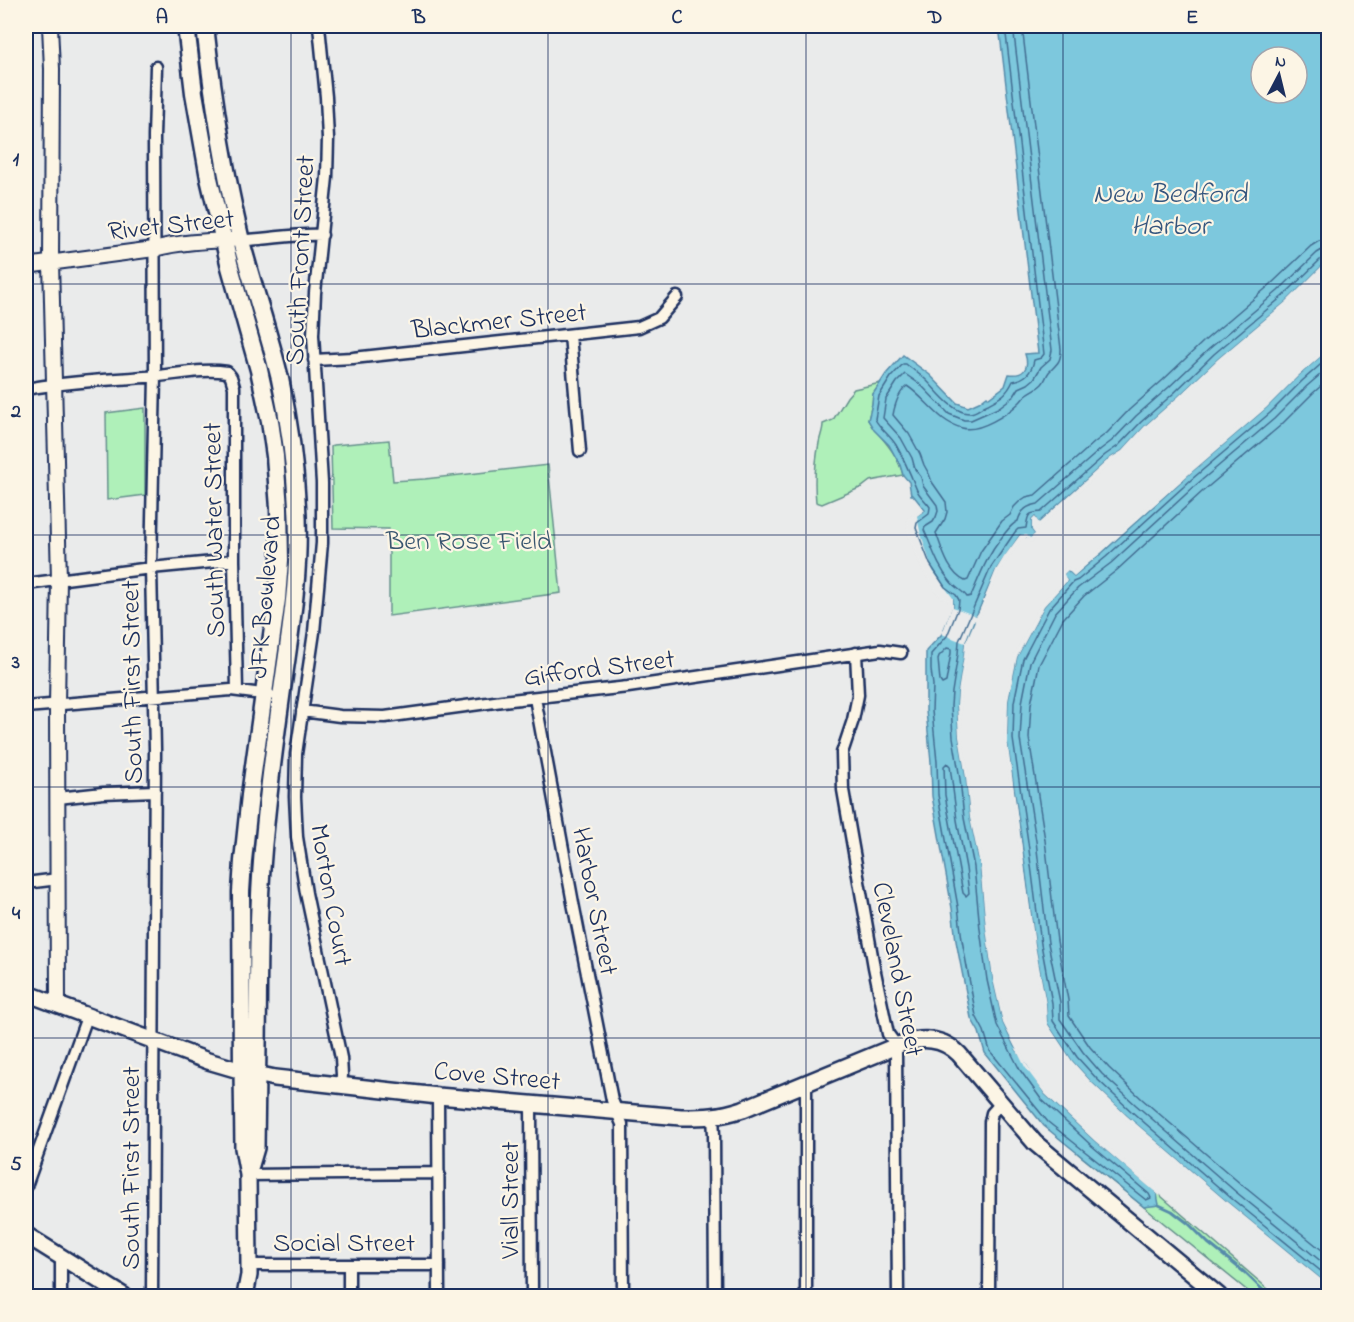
<svg xmlns="http://www.w3.org/2000/svg" width="1354" height="1322" viewBox="0 0 1354 1322" font-family="'Indie Flower',sans-serif">
<style>
.green{fill:#aff0b9;stroke:#65908c;stroke-width:1.5}
.water{fill:#7dc8dd;stroke:#568baa;stroke-width:1.5;fill-rule:evenodd}
.pier{fill:#eaebeb}
.lines{fill:none;stroke-linecap:round;stroke-linejoin:round}
.shore{stroke:#426c91;stroke-width:1.5}
.stream{stroke:#568baa;stroke-width:3}
.minor-casing{stroke:#1b2f5e;stroke-width:15}
.tertiary-casing{stroke:#1b2f5e;stroke-width:18}
.secondary-casing{stroke:#1b2f5e;stroke-width:20}
.primary-casing{stroke:#1b2f5e;stroke-width:21}
.minor{stroke:#fcf5e5;stroke-width:10}
.tertiary{stroke:#fcf5e5;stroke-width:14}
.secondary{stroke:#fcf5e5;stroke-width:15}
.primary{stroke:#fcf5e5;stroke-width:16}
.grid{fill:none;stroke:#1b2f5e;stroke-width:1.5;stroke-opacity:0.55}
.labels{text-anchor:middle;stroke-width:4.5;stroke-linejoin:round;paint-order:stroke}
.street-label{font-size:27px;fill:#1b2f5e;stroke:#fcf5e5}
.park-label{font-size:27px;fill:#395670;stroke:#fcf5e5}
.water-label{font-size:28px;font-style:italic;fill:#34557e;stroke:#fcf5e5}
.neatline{fill:none;stroke:#1b2f5e;stroke-width:2}
.grid-label{font-size:20px;text-anchor:middle;font-weight:bold;fill:#1b2f5e}
</style>
<rect width="100%" height="100%" fill="#eaebeb"/>
<filter id="ink" filterUnits="userSpaceOnUse"><feTurbulence type="fractalNoise" baseFrequency=".0167" numOctaves="2"/><feDisplacementMap in="SourceGraphic" scale="12" xChannelSelector="R" yChannelSelector="G"/><feConvolveMatrix kernelMatrix="1 2 1 2 8 2 1 2 1" color-interpolation-filters="sRGB"/></filter>
<g filter="url(#ink)">
<path class="green" d="M881,383L873,394L872,404L868,420C881,439 897,451 903,475L870,481L862,487L822,504L816,502C814,482 815,463 819,443C820,436 823,431 823,424L833,420L847,397L854,389Z
M145,408V495L107,500L106,413Z
M389,440L393,481L425,479L548,465L561,593L389,616V529L333,528L331,447L334,445Z
M1077,1153L1121,1163L1154,1190L1276,1296H1254Z"/>
<path class="water" d="M999,26H1328V260L1287,301L1218,359L1178,397L1145,426L1122,451L1109,459L1038,523L1035,517L1032,520V530L1035,534L1030,539L1020,535L996,570L965,642L964,655L958,692L957,706L959,737L966,778L970,818L980,865L986,928L993,979L1003,1023L1014,1046L1045,1094L1095,1141L1154,1190L1157,1194L1159,1205L1144,1207L1044,1126L985,1053L979,1032L971,1018L956,941L952,908L932,796L931,762L926,711V651L942,634L953,607V599L940,592L910,520L925,510L913,495H911L909,482L903,475L900,465L889,445L874,430L868,420L872,404L873,394L886,374L903,355L930,375L957,403L968,407L979,402L987,396L989,398L1005,386L1009,374C1023,376 1030,369 1025,354L1038,353ZM1261,57H1297V93H1261Z
M1328,350V1285L1227,1202L1127,1116L1092,1083L1072,1061L1047,1023L1046,1004L1035,945L1022,843L1007,740L1008,701L1017,657L1044,606L1067,581L1063,575L1067,570L1074,576L1102,553L1188,475L1266,408L1298,376Z"/>
<path class="pier" d="M1328,260V265L1289,303L1220,361L1180,399L1147,428L1124,453L1111,462L1040,526H1037L1035,524V529L1038,534L1036,537L1031,542L1026,538H1022L999,571L981,614L977,620L973,621L965,642H969L967,655L961,693L960,705L962,737L969,778L973,817L983,865L989,928L996,979L1006,1022L1027,1065L1047,1092L1097,1139L1156,1187L1160,1193L1161,1197L1095,1141L1045,1094L1025,1067L1003,1023L993,979L986,928L980,865L970,818L966,778L959,737L957,705L958,692L964,655L965,643L942,634L952,607L950,605V603L938,594L921,567L908,533L907,519L923,510H925L917,516L920,531L933,571L953,598V607L976,616L979,612L996,570L1004,557L1020,535H1027L1030,538L1035,534L1032,530V520L1035,517L1039,523L1109,459L1122,451L1145,426L1178,397L1218,359L1287,301Z
M1328,347V350L1298,376L1266,408L1188,475L1074,576L1068,570L1064,574L1067,581L1044,606L1017,657L1008,701L1007,739L1035,945L1046,1004L1047,1023L1072,1061L1092,1083L1127,1116L1227,1202L1328,1285V1288L1225,1204L1125,1118L1090,1086L1070,1063L1044,1024L1043,1004L1032,945L1019,843L1004,739L1005,701L1014,656L1041,604L1064,580L1060,575L1061,573L1067,567L1074,572L1100,550L1186,472L1264,406L1296,374Z"/>
<g class="lines">
<path class="shore" d="M1005,26L1044,354L1041,358L1034,360C1032,372 1025,379 1013,381C1006,396 999,398 986,405C980,408 976,413 969,413C952,413 936,389 925,379C919,374 912,369 906,364H903L891,377L879,396L875,419C880,429 890,435 896,445C904,459 910,473 916,488C918,495 926,501 930,507L929,514L917,523L916,528L930,564L945,587L956,595L959,600L958,609L947,636L931,654V670L933,685L932,711L937,762L938,795L958,907L962,940L976,1016L984,1031L990,1051L1048,1122L1146,1200L1151,1198L1149,1194L1092,1146L1041,1099L1020,1070L997,1025L987,980L980,929L974,867L964,818L960,779L953,737L951,706L952,692L958,654L959,641L991,567L1015,532L1018,529L1026,528C1028,515 1027,513 1041,512L1105,455L1118,446L1141,422L1174,393L1214,354L1283,296L1322,258L1328,257
M1013,26L1052,350L1050,359L1041,367L1034,379L1028,384L1019,388L1014,396L998,408L971,420H964L949,414L921,385L905,374L897,382L886,399L883,418L901,438L912,458L915,469L921,477L923,486L937,505L938,511L936,517L933,522L925,527L924,530C932,547 937,566 950,581C955,588 962,590 967,597L971,596C981,573 986,558 1002,537C1007,531 1010,525 1018,521C1021,510 1027,506 1038,504L1101,449L1113,440L1136,416L1169,387L1209,349L1278,291L1317,253L1322,250L1328,249
M1022,26L1061,349C1061,362 1057,364 1049,372C1046,376 1045,381 1042,384C1037,389 1031,391 1026,395C1024,397 1022,400 1020,402C1008,414 979,433 962,428C938,422 927,399 907,386C898,393 895,404 893,415L909,434L920,454L924,465L929,474L932,482L946,502L947,512L945,519L936,533C942,549 948,573 965,581L968,580L981,551L1002,521L1010,515L1014,507L1020,501L1026,497L1035,495L1095,442L1107,433L1129,410L1163,380L1203,342L1271,284L1311,246L1319,241L1328,240
M1328,358L1302,381L1270,413L1192,479L1106,557L1078,580L1073,582L1049,609L1023,659L1014,702L1013,739L1028,842L1041,944L1052,1003L1053,1021L1077,1057L1097,1079L1131,1111L1231,1198L1328,1277
M1328,368L1307,386L1274,419L1196,485L1111,563L1078,588L1055,613L1030,662L1022,703L1020,739L1036,841L1048,943L1060,1002V1019L1083,1052L1102,1074L1136,1105L1236,1192L1328,1267
M1328,380L1313,393L1280,426L1202,492L1117,570L1084,596L1063,619L1039,665L1031,704L1029,738L1045,840L1057,941L1068,1000L1069,1016L1090,1047L1109,1068L1142,1099L1242,1185L1328,1255
M947,648L951,649V653L946,682L942,684L940,681L938,659L939,656Z
M947,763L950,766L957,820L966,868L969,893L966,896L963,893L945,795L944,766Z"/>
<path class="stream" d="M1159,1205L1172,1211L1189,1224L1208,1243L1244,1272L1269,1296"/>
<g class="minor-casing">
<path id="minor" d="M319,26L326,97L328,139L327,177L315,293L313,335L322,483V543L314,632L296,754L295,797L297,837L306,893L341,1058L342,1075L341,1086
M241,240C268,240 295,233 322,235
M570,335L580,451
M314,360L353,358L639,327L659,318L677,297
M26,389C69,381 113,380 157,376C180,374 204,368 227,372L231,377L234,387V560L237,690
M26,584L151,568L234,560
M856,653L858,695L853,720L842,753L843,790L874,967L888,1034L896,1045V1052L898,1296
M535,698L573,903L612,1100L622,1124L623,1296
M26,707L231,690L270,695
M302,711L340,716L385,717L502,701L628,687L880,650L901,653
M58,798L103,793L155,791
M26,883L58,879
M806,1083V1296
M438,1096L439,1296
M531,1104L532,1296
M713,1117L714,1135L715,1296
M248,1175L439,1173
M26,1186L87,1017
M249,1265H439
M61,1296V1257
M152,1296L155,749L151,568L155,376L154,137L156,67
M349,1296V1265
M989,1296L990,1122L992,1113L1001,1103"/>
</g>
<g class="tertiary-casing">
<path id="tertiary" d="M50,26L52,69L51,262L59,579L57,705L58,1005
M26,266L154,249C179,242 206,241 232,240"/>
</g>
<g class="secondary-casing">
<path id="secondary" d="M26,993L208,1061L242,1071L275,1078L438,1096L681,1117C705,1117 719,1117 743,1109L901,1044C922,1037 942,1037 959,1054L1035,1143L1219,1296
M242,1071L243,1148L248,1175L249,1265V1275L245,1296
M249,1172L256,1148L257,1074
M26,1235L124,1296"/>
</g>
<g class="primary-casing">
<path id="primary" d="M186,26L194,93L209,178L230,267L259,370L270,421L275,456L279,508L280,560L277,599L250,795L243,861L241,892L242,1071
M205,26C213,98 224,170 241,241C253,287 269,333 280,379C289,421 295,464 297,506C301,570 290,633 281,697C275,741 269,785 265,829C256,910 259,992 257,1074"/>
</g>
<use href="#minor" class="minor"/>
<use href="#tertiary" class="tertiary"/>
<use href="#secondary" class="secondary"/>
<use href="#primary" class="primary"/>
</g>
</g>
<path class="grid" d="M291,26V1296M548,26V1296M806,26V1296M1063,26V1296M26,284H1328M26,535H1328M26,787H1328M26,1038H1328"/>
<g class="labels">
<g class="street-label">
<text transform="translate(171 224) rotate(-6)" y="9">Rivet Street</text>
<text transform="translate(299 260) rotate(-87)" y="9">South Front Street</text>
<text transform="translate(499 320) rotate(-6)" y="9">Blackmer Street</text>
<text transform="translate(213 530) rotate(-91)" y="9">South Water Street</text>
<text transform="translate(264 597) rotate(-85)" y="9">JFK Boulevard</text>
<text transform="translate(599 667) rotate(-7)" y="9">Gifford Street</text>
<text transform="translate(131 682) rotate(-91)" y="9">South First Street</text>
<text transform="translate(332 895) rotate(80)" y="9">Morton Court</text>
<text transform="translate(596 901) rotate(79)" y="9">Harbor Street</text>
<text transform="translate(899 969) rotate(79)" y="9">Cleveland Street</text>
<text transform="translate(497 1075) rotate(5)" y="9">Cove Street</text>
<text transform="translate(130 1168) rotate(-90)" y="9">South First Street</text>
<text transform="translate(509 1200) rotate(-90)" y="9">Viall Street</text>
<text x="344" y="1251">Social Street</text>
</g>
<g class="park-label">
<text x="469" y="549">Ben Rose Field</text>
</g>
<g class="water-label">
<text x="1170" y="202">New Bedford<tspan x="1170" dy="32">Harbor</tspan></text>
</g>
</g>
<rect width="1354" height="1322" fill="none" stroke="#fcf5e5" stroke-width="66"/>
<g transform="translate(1279 75) rotate(7)"><circle r="28" fill="#fcf5e5" stroke="#a2a6af" stroke-width="1.5"/>
<path d="M0-4.5L10 22L0 15L-10 22Z" fill="#1b2f5e"/>
<text y="-9" font-size="16" font-weight="bold" text-anchor="middle" fill="#1b2f5e">N</text>
</g>
<rect x="33" y="33" width="1288" height="1256" class="neatline"/>
<g class="grid-label">
<text x="162" y="23">A</text>
<text x="419" y="23">B</text>
<text x="677" y="23">C</text>
<text x="935" y="23">D</text>
<text x="1192" y="23">E</text>
<text x="16" y="165">1</text>
<text x="16" y="417">2</text>
<text x="16" y="668">3</text>
<text x="16" y="919">4</text>
<text x="16" y="1170">5</text>
</g>
</svg>
